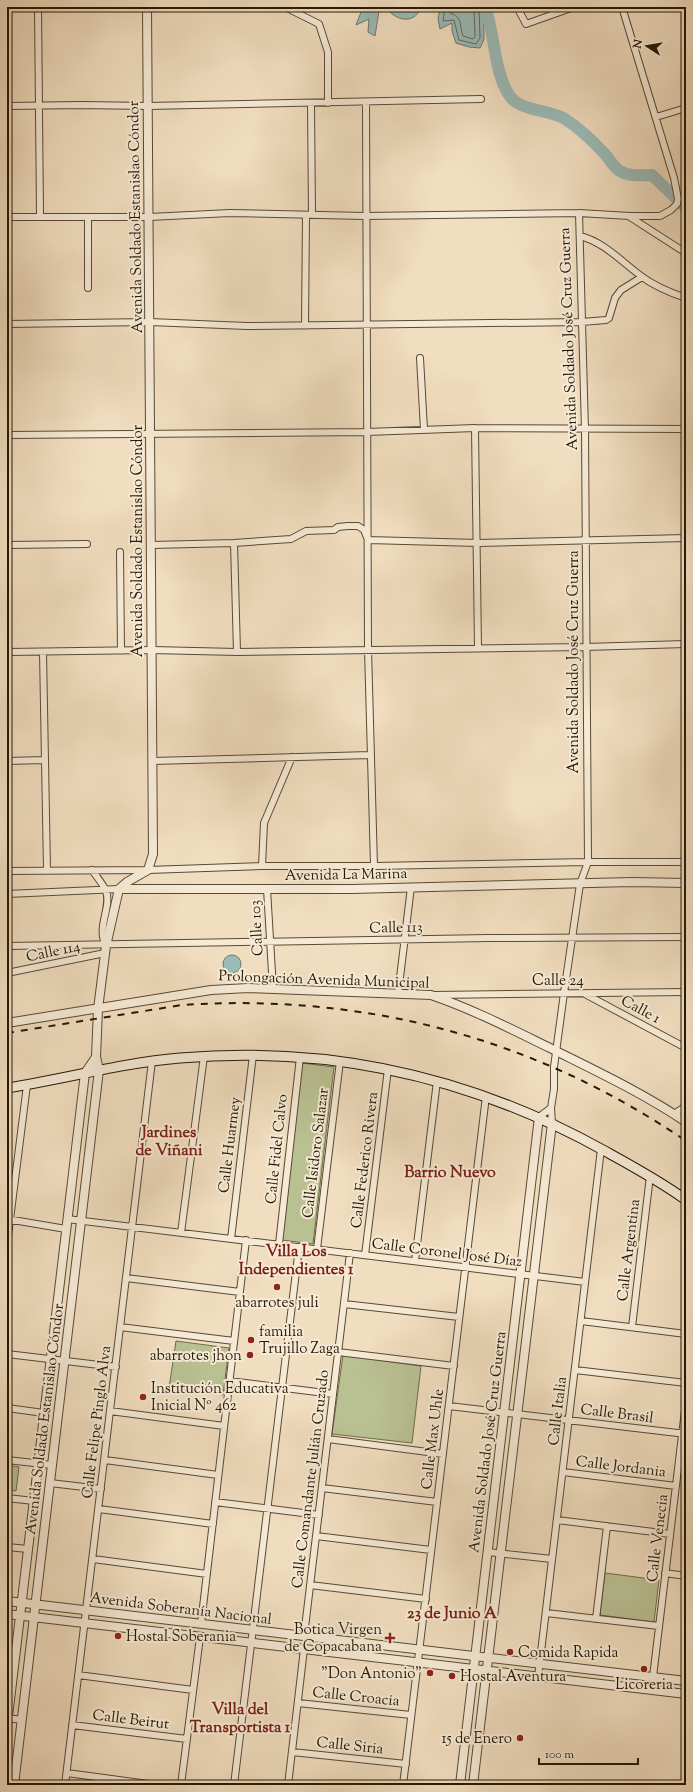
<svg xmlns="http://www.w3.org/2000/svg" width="693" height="1792" viewBox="0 0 693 1792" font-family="'Sorts Mill Goudy',serif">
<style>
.green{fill:#b9c193;stroke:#6f6c4c}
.water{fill:#9bbbb8;stroke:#6c7a71}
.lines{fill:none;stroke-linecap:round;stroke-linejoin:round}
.shore{stroke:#606a5f;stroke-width:1}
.river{stroke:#9bbbb8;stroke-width:12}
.minor-casing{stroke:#584a34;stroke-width:8}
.tertiary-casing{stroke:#584a34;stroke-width:10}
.secondary-casing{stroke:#251806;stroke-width:11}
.minor{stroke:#f6ead6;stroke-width:6}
.tertiary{stroke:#f6ead6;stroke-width:8}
.secondary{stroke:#f6ead6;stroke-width:9}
.rail{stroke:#251806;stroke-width:2;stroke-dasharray:7 7;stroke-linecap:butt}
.poi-dot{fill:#8f2418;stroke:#f6ead6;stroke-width:1.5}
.labels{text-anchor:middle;stroke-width:4;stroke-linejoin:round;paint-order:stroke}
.street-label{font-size:15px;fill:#251806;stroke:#f6ead6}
.poi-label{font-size:15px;fill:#251806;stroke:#f6ead6;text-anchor:start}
.neighbourhood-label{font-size:16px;font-weight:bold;fill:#7a1f14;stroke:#f6ead6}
</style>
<rect width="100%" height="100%" fill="#f1dec0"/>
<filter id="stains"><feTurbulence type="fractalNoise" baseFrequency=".005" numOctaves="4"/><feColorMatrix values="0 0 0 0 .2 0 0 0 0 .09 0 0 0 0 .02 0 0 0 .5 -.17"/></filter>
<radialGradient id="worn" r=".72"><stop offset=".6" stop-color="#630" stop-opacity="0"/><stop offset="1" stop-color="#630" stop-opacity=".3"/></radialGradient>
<path class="green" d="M302,1063L334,1067L313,1244L282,1240Z
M176,1341L229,1348L223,1395L169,1388Z
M343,1355L421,1366L412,1443L332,1434Z
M7,1465L19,1467L16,1491L7,1490Z
M605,1573L659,1580L654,1622L600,1615Z"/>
<path class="water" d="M363,7H421C416,23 399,22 389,11H379L375,36L368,32L369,19L356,25Z
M441,7H482C484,10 484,35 484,39C483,42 481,46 480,48L469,47L456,43L452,31V23L440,29L438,18Z
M223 964a9 9 0 1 1 18 0a9 9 0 1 1-18 0Z"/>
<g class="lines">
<path class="shore" d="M445,7L443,21L454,20L459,40L476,44L480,38L479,7
M450,7V13C463,17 459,25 463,36L473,39L475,37L474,7"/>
<path class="river" d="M485,7C495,34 494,72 509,95C520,112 549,109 565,119C579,128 592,140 604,153C609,158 613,167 620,171C630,177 641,175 652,175L686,208"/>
<g class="minor-casing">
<path id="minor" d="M38,7L40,216
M285,7L319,24L328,52V103
M517,7L526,24L574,7
M366,102L368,649L374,866
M311,104L312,215
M7,106L82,105L148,106L481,99
M656,117L686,108
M7,217H149L230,213L365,216L579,213L630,216H660L671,210L677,204L678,199L674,178L622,7
M88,217V288
M630,217L686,253
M580,236C604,242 622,262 641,276C654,286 671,293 686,298
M7,324L150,322L247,326L582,322L606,320L609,318L615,298L621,290L642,277
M305,326L306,215
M420,358L424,430
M475,428L478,648
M7,435L367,432L475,428L686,429
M234,543L237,652
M7,545L87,544
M152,545L234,543L291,539L306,531L334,530L338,527L348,526H358L364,530L368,540L478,543L686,538
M120,552L121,651
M7,652L152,650L237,652L585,647L686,644
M43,652L47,870
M7,761L45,760
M152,761L370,755
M262,866L264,823L292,757
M92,870C96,876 103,884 106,891C112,908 96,926 106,946
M7,871L148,870L262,866H374L588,862H686
M267,889L273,989
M7,894L119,889
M7,946L488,938L686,937
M7,973L105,953
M398,994L411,887
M585,994L686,1048
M434,995L686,992
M674,1114L686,1106
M539,1117L551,1108
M552,1123L551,1108L554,1089V1067L564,993L580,884L588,862L585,430L579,213
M7,1219L66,1229
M67,1219L585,1282
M181,1233L204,1056
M231,1239L253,1055
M7,1243L27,1085
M279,1244L300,1057
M317,1249L340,1061
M365,1255L388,1069
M415,1261L437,1081
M126,1278L240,1292
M344,1304L459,1317
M581,1321L686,1334
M120,1327L234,1341
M632,1327L650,1176
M338,1352L454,1366
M7,1354L116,1367
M575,1370L686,1383
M229,1381L333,1394
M449,1406L686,1434
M7,1408L44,1413
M110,1411L224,1426
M328,1439L443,1454
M7,1460L52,1465
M105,1460L218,1475
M563,1472L676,1486
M50,1483L101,1489
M322,1488L437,1502
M7,1498L34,1501
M215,1502L319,1515
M99,1509L213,1524
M557,1520L670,1534
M316,1536L431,1550
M7,1547L28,1549
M488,1552L552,1559
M93,1559L207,1574
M665,1573L686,1576
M310,1585L426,1599
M546,1613L659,1626
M596,1619L607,1526
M201,1624L246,1240
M304,1636L350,1253
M78,1675L193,1690
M538,1677L601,1149
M653,1677L686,1402
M298,1703L411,1715
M7,1718L22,1720
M72,1725L187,1739
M292,1752L406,1764
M67,1773L156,1785
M65,1785L152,1061
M181,1785L200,1637
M234,1785L299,1247
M288,1785L304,1649
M403,1785L486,1096"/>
</g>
<g class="tertiary-casing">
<path id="tertiary" d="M119,889H352L633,882L686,883
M7,1023L211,990L248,988L431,995C472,1009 511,1029 550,1048C596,1071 643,1093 686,1122
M7,1601L686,1681
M7,1614L686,1694
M7,1725L85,1073L96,1057
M14,1785L99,1070L96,1057L98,1009L106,946L116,902L119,889L127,882L148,870L153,854L147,7
M460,1785L539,1117
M473,1785L552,1123"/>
</g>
<g class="secondary-casing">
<path id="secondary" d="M7,1088C65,1079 121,1063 180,1058C331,1045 471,1077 603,1150C632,1166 660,1181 686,1200"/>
</g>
<use href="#minor" class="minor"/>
<use href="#tertiary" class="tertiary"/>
<use href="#secondary" class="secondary"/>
<path class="rail" d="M7,1033L182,1005C365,993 535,1038 686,1141"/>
</g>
<g class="poi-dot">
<circle cx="277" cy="1287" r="4"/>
<circle cx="251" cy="1340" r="4"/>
<circle cx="250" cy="1355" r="4"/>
<circle cx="143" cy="1397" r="4"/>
<circle cx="118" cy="1636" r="4"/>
<path d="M388 1632h4v4h4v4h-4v4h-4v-4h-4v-4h4z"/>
<circle cx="510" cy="1652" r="4"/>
<circle cx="644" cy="1669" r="4"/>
<circle cx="430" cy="1673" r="4"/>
<circle cx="452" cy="1676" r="4"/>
<circle cx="520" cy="1738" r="4"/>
</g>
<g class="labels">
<g class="street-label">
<text transform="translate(135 217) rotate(-91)" y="5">Avenida Soldado Estanislao Cóndor</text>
<text transform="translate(568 339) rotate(-92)" y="5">Avenida Soldado José Cruz Guerra</text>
<text transform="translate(137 541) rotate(-90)" y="5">Avenida Soldado Estanislao Cóndor</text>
<text transform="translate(573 662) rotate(-90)" y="5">Avenida Soldado José Cruz Guerra</text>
<text transform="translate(346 874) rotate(-1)" y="5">Avenida La Marina</text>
<text transform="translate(396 927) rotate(-1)" y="5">Calle 113</text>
<text transform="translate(256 928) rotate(-93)" y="5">Calle 103</text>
<text transform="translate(53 951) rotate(-12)" y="5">Calle 114</text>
<text transform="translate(324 979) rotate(2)" y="5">Prolongación Avenida Municipal</text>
<text x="558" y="985">Calle 24</text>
<text transform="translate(641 1009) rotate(28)" y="5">Calle 1</text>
<text transform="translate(229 1145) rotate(-83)" y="5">Calle Huarmey</text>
<text transform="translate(276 1149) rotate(-84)" y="5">Calle Fidel Calvo</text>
<text transform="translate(315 1153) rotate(-83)" y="5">Calle Isidoro Salazar</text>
<text transform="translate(364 1160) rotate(-83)" y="5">Calle Federico Rivera</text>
<text transform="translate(628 1250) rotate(-83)" y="5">Calle Argentina</text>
<text transform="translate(447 1252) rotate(7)" y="5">Calle Coronel José Díaz</text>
<text transform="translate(557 1411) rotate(-83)" y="5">Calle Italia</text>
<text transform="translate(617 1413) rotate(7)" y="5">Calle Brasil</text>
<text transform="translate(44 1419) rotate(-83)" y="5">Avenida Soldado Estanislao Cóndor</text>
<text transform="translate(96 1422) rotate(-83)" y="5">Calle Felipe Pinglo Alva</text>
<text transform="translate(432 1439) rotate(-83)" y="5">Calle Max Uhle</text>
<text transform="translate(487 1442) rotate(-83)" y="5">Avenida Soldado José Cruz Guerra</text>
<text transform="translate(621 1466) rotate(7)" y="5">Calle Jordania</text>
<text transform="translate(310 1479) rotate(-83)" y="5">Calle Comandante Julián Cruzado</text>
<text transform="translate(657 1538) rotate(-83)" y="5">Calle Venecia</text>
<text transform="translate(181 1608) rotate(7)" y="5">Avenida Soberanía Nacional</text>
<text transform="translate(356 1696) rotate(6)" y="5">Calle Croacia</text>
<text transform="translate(131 1719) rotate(7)" y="5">Calle Beirut</text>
<text transform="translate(350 1745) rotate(6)" y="5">Calle Siria</text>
</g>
<g class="poi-label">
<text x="277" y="1307" text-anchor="middle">abarrotes juli</text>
<text x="259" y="1336">familia<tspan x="259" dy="17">Trujillo Zaga</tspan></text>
<text x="242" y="1360" text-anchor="end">abarrotes jhon</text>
<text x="151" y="1393">Institución Educativa<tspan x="151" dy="17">Inicial Nº 462</tspan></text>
<text x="382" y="1634" text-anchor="end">Botica Virgen<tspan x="382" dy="17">de Copacabana</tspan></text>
<text x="126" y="1641">Hostal Soberania</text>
<text x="518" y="1657">Comida Rapida</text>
<text x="422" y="1678" text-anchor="end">"Don Antonio"</text>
<text x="460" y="1681">Hostal Aventura</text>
<text x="644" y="1689" text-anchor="middle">Licoreria</text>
<text x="512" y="1743" text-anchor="end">15 de Enero</text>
</g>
<g class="neighbourhood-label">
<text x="169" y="1137">Jardines<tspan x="169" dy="18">de Viñani</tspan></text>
<text x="450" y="1177">Barrio Nuevo</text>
<text x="296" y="1256">Villa Los<tspan x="296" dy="18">Independientes 1</tspan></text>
<text x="452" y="1618">23 de Junio A</text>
<text x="240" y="1714">Villa del<tspan x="240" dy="18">Transportista 1</tspan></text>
</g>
</g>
<rect width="693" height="1792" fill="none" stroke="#f1dec0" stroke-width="24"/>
<rect x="8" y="8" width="677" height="1776" fill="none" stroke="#251806" stroke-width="2"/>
<rect x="12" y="12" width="669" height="1768" fill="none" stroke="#251806"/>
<g transform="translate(647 46) rotate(282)" stroke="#f6ead6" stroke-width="3" paint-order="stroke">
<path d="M0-3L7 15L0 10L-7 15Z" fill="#251806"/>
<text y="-6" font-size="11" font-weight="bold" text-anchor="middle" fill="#251806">N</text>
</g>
<path d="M539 1758v6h99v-6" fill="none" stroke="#251806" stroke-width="2"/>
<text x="545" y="1758" font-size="12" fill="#251806" stroke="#f6ead6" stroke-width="3" paint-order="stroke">100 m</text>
<rect width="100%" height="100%" filter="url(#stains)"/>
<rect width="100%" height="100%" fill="url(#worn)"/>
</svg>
